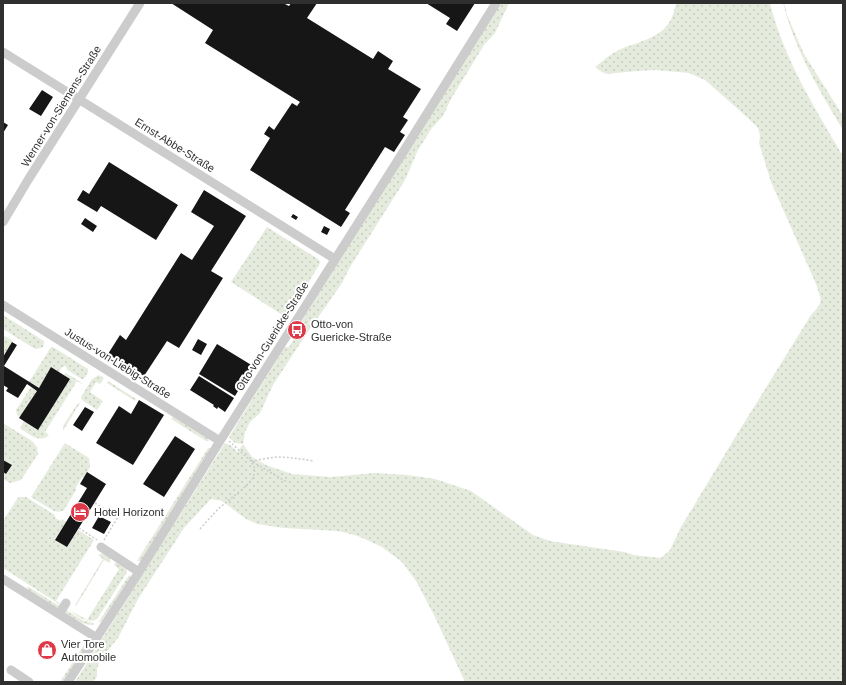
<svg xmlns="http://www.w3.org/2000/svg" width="846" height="685" viewBox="0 0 846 685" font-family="Arial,sans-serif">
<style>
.grass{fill:url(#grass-dots)}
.building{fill:#161616}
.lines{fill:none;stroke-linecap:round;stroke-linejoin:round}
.path{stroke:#ccc;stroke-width:1.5;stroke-dasharray:2 2;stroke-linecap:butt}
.minor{stroke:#ccc;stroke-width:9}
.labels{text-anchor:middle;stroke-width:4;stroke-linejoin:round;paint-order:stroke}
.street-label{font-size:11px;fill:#2f2f2f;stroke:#fff}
.poi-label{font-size:11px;fill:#2f2f2f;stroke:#fff;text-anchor:start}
</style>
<defs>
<pattern id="grass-dots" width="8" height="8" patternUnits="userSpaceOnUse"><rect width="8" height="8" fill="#e5ecde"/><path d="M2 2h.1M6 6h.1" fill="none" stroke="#c5cbbf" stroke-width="1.8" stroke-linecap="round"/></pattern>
</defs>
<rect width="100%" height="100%" fill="#fff"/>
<path class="grass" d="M500,3H509L495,33L484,45L451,99L443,116L432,128L418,150L405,180L350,267L342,283L303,339L273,385L260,413L250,422L245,432L243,444L252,457L266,465L292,474L331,477L374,473L407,475L435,479L471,491L533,535L550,541L624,552L634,555L661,558L670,550L681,527L739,431L811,315C824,301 822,302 816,284L771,182L759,143L760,136L758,128L748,118L705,80L689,73L656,70L637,71L607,74L602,72L595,67C604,60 610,54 621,49C633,44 653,39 663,30C671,23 674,13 676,3H770C784,59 814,107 843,156V682H465L434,615L416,581L402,562L382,547L358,536L338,531L284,528L257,524L246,519L222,501L211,499L184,528L138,599L118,638L100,660L97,669V676L95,680L91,682H75L225,443L230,445L238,452L243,444L235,443L229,437L285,347H289L300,329L299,325Z
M783,3H784L787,15L804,54L843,116V130C819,90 794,48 783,3Z
M267,227L318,259L320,262L319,265L287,318L231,282Z
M3,315L44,341V343L43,347L37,349H35L3,329Z
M5,336L13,341L3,357V338Z
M51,347H53L88,369V372L84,379H82L67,370V368L65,366L62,367L59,372L52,367L39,388L29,382Z
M66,373L82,383V384L77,381L45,432L49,435C39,444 29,434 20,428L24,421L38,430L70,379L64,375Z
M99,375L104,378L100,384L96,382L90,392L103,401L97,410L82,400L81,397L92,379Z
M108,381L136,399L135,401L107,383L104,388Z
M31,387L37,391L20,417L17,415L16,410Z
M78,403H80L63,431V426Z
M173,416L208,438L209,441H206L171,419Z
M3,423L32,441L37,447L38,454L21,480L10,483L3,479V472L6,474L12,465L3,460Z
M65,443L89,458L90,467L84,478L82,477L76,487V490L64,510C60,512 58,512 54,511L31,497Z
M208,448H210V450L141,561H137Z
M19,497H26L55,515V518L61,521L62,519L66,522L55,539L67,547L78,530L94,540L56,601L62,605V606L3,568V521L17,499Z
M103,553L110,557V563L104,560L76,606L75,605L103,559L98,555Z
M116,562L126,567L127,572L97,619C87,625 76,615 68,609L87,620L119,569L114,565Z
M129,575L131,577L102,621L98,623Z
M27,586L61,607L58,609L28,590Z
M66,610L84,621L94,623V625C83,626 74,618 65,613Z
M87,640V647L64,682H60Z"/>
<path class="building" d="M171,3H283L289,6L291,3H317L307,18L373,59L378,51L393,61L388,69L421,89L403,117L408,120L400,132L405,135L394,152L385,147L345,210L350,213L341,227L250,170L270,138L264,134L269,126L274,130L292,103L297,106L300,102L205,43L213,30Z
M426,3H475L457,31L446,24L450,18Z
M42,90L53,97L41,116L29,109Z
M3,122L8,125L3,133Z
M109,162L178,205L156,240L101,206L97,212L77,200L83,190L89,194Z
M204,190L246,216L211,271L223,278L179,348L167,341L144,376L108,354L120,335L126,340L181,253L192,260L214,226L191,212Z
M293,214L298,217L296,220L291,217Z
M85,218L97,226L93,232L81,224Z
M324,226L330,229L327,235L321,232Z
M198,339L207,344L201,355L192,350Z
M12,342L17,345L4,366L39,388L51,367L70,379L38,430L19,418L37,391L27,384L18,398L6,391L8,388L3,385V357Z
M217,344L253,366L235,396L199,374Z
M199,376L234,398L225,412L218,407L217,409L213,406L214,405L190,390Z
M139,400L164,415L133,465L96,443L119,406L131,414Z
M85,407L94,412L82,431L73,425Z
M175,436L195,449L164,497L143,484Z
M3,460L12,465L6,474L3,472Z
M87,472L106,484L67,547L55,540L87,488L80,484Z
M99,516L111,522L104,534L92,528Z
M50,642L54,645L45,658L41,655Z"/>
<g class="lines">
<path class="path" d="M229,441L251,461L287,482
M95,503L118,517L104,540
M79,528L97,540
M200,529L218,509L246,486L253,478L255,469L251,461C259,460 268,458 276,457C289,457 301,459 314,461"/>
<path class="minor" d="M3,52L335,259
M3,222L28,180L140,3
M3,305L220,441
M101,547L139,572
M3,579L97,638
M59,614L66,603
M11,670L29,682
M68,682L139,572L220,441L400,157L496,3"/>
</g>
<defs>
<g id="bus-disc" transform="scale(1)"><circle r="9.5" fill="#de3948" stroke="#fff"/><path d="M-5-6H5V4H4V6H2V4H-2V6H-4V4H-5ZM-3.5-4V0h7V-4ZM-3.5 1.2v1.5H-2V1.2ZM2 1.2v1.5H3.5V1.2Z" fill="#fff"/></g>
<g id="hotel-disc" transform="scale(1)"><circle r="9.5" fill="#de3948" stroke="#fff"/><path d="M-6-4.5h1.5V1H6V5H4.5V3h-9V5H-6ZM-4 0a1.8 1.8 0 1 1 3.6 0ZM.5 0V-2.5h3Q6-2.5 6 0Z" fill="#fff"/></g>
<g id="shop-disc" transform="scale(1)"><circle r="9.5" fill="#de3948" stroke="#fff"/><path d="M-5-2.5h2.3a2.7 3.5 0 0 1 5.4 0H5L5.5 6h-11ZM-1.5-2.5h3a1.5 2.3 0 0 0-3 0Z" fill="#fff"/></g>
</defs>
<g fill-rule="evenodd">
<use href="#bus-disc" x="297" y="330"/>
<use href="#hotel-disc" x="80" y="512"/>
<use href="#shop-disc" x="47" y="650"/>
</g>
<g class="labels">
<g class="street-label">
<text transform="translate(61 106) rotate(-58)" y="4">Werner-von-Siemens-Straße</text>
<text transform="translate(175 145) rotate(32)" y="4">Ernst-Abbe-Straße</text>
<text transform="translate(272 336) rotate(-58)" y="4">Otto-von-Guericke-Straße</text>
<text transform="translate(118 363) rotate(32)" y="4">Justus-von-Liebig-Straße</text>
</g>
<g class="poi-label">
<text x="311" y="328">Otto-von<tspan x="311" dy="13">Guericke-Straße</tspan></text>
<text x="94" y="516">Hotel Horizont</text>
<text x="61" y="648">Vier Tore<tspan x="61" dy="13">Automobile</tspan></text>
</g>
</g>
<rect width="846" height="685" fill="none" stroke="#2f2f2f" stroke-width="8"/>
</svg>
